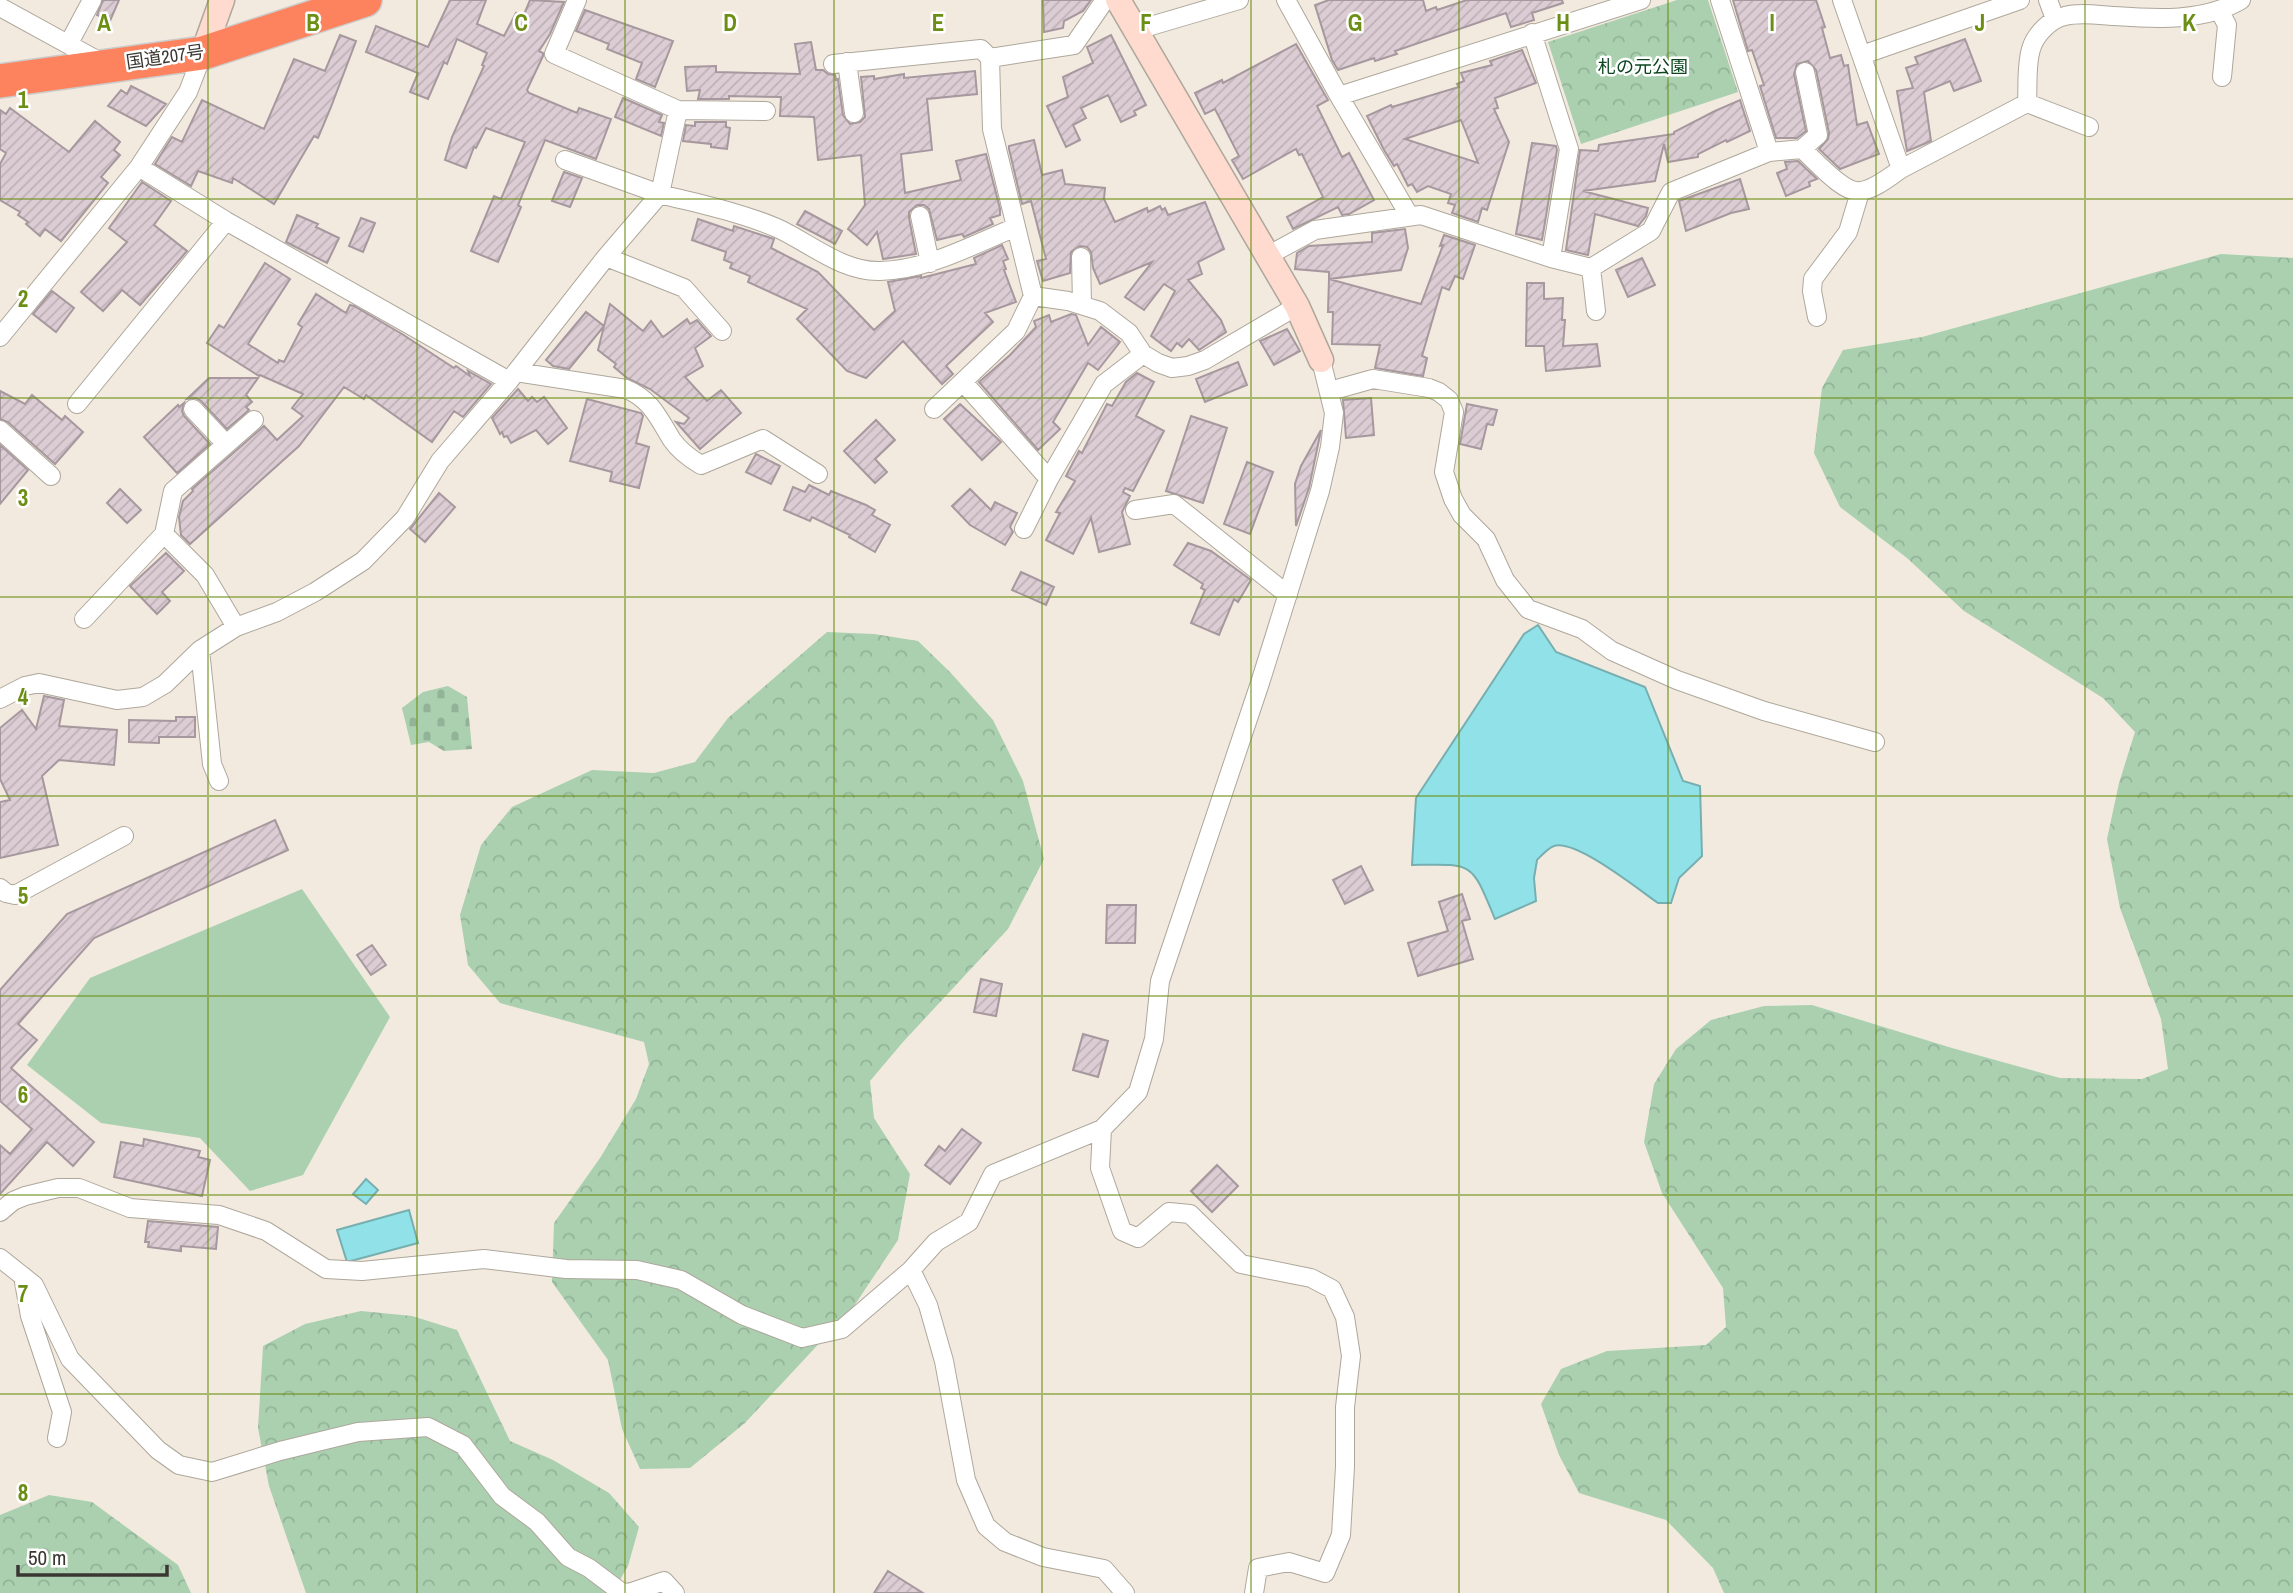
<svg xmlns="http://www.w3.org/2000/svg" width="2293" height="1593" viewBox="0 0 2293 1593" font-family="'Archivo Narrow','Noto Sans JP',sans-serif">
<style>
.forest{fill:url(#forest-crowns)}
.cemetery{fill:url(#cemetery-stones)}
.pitch{fill:#aad0b0}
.water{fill:#91e2e8;stroke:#77afb1;stroke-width:2}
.building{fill:url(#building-hatch);stroke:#a6989e;stroke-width:2;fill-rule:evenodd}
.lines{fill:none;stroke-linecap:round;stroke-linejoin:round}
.street-casing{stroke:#aea79b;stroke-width:20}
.secondary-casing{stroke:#aea79b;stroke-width:27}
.highway-casing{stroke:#cccbca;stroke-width:36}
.street{stroke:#fff;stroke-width:18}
.secondary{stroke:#fedacf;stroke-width:24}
.highway{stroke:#fd825e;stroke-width:33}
.grid{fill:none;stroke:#6c8e14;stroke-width:2;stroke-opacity:0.55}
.labels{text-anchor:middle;stroke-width:5;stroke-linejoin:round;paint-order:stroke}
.street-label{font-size:18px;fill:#3a3732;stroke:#fff}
.park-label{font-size:18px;fill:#0b451e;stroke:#fff}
.grid-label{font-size:23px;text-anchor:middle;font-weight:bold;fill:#6c8e14;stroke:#fff;stroke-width:5;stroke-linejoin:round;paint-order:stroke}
</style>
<defs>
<pattern id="forest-crowns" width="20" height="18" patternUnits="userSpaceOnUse" patternTransform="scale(1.75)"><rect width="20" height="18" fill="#aad0b0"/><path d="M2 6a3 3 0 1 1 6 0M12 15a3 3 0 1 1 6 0" fill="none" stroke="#93b398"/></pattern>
<pattern id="cemetery-stones" width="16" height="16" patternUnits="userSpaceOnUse" patternTransform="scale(1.75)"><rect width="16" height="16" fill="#aad0b0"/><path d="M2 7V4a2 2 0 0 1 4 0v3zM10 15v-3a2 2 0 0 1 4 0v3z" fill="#93b398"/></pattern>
<pattern id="building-hatch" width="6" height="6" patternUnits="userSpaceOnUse" patternTransform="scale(1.75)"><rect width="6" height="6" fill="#dccdd4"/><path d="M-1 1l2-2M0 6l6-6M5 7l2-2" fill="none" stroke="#beb1b6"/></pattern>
</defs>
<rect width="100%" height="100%" fill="#f2eade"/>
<path class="forest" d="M1677,0H1708L1738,92L1581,144L1548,42Z
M2221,254L2293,258V1593H1724L1713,1568L1666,1520L1579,1493L1559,1455L1541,1404L1561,1369L1607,1351L1706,1345L1726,1327L1723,1288L1662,1193L1644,1142L1654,1084L1676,1049L1711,1020L1764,1006L1812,1005L1952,1048L2060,1078L2142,1079L2168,1069L2161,1019L2120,908L2107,839L2119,783L2135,732L2103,698L1964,611L1907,558L1840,507L1814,453L1822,388L1843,350L1922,337Z
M827,632L874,634L918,641L950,672L993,720L1023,781L1044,859L1008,929L903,1042L870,1081L874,1118L910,1174L898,1240L854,1306L745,1423L690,1468L640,1469L622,1429L608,1360L552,1282L554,1223L600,1158L636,1099L649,1064L644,1042L500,1003L468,965L460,915L481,845L512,807L592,770L654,773L695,762L728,718Z
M361,1311L412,1316L457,1330L510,1441L553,1460L609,1493L639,1527L628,1566L612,1593H306L269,1486L258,1428L263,1346L305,1324Z
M49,1495L92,1502L178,1565L191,1593H0V1515Z"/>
<path class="cemetery" d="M448,686L467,697L472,749L444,751L429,742L411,745L402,708L423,692Z"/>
<path class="pitch" d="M302,889L390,1017L303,1175L250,1191L200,1138L101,1123L27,1065L90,978Z"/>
<path class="water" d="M1538,625L1556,652L1645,687L1683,781L1700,786L1702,856L1679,878L1671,903H1658C1639,890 1576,839 1554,846C1548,848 1541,856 1537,860L1534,878L1536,901L1495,919C1471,861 1474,864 1412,865L1416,798L1524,634Z
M366,1179L378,1190L366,1204L353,1194Z
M409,1210L418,1243L347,1262L337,1230Z"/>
<path class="building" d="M103,0H119L110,21L97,15Z
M450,0H486L477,24L504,36L516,13L523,17L530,0L564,2L550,34L539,51L543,53V56L527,90L529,93L577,113L579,108L611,119L596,159L545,140L518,205L521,207L498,262L471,251L494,196L501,199L525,142L486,128L476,148L474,147L466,168L445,160L452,137L484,66L482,65L487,53L457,39L447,64L444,62L428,99L410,92L418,73L366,52L376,26L428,47Z
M1043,0H1091L1083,11L1064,21L1063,28L1044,32Z
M1329,0H1423L1426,11L1436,7L1437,10L1467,0H1562L1563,3L1532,13L1534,20L1511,27L1506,13L1395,51L1397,54L1375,61L1374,58L1338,70L1332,60L1315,5Z
M1733,0H1816L1825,27L1822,28L1830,58L1841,55L1844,66L1848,65L1857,125L1867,122L1879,154L1840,169L1819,149L1828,139L1829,133L1816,70L1808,61L1797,64L1794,74L1806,131L1797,138H1776L1760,86L1764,85L1752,50L1748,51Z
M585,10L673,41L655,87L636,79L642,63L607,49L609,44L576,31Z
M340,35L356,41L331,107L318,138L314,136L274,204L233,178L232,183L198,171L191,186L155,164L172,137L182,142L202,100L264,129L294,59L325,71Z
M1111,35L1146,105L1134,111L1136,115L1121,122L1108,95L1081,108L1086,118L1073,125L1080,140L1066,147L1047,106L1068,97L1063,77L1093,63L1087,47Z
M1965,39L1981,81L1954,91L1950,81L1924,92L1931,141L1907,151L1897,91L1913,88L1906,68L1918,64L1915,57Z
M811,42L816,70H823L828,74L835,75L836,80L838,79L843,115L850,124L860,122L865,117L861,77L874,76V79L904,74V78L975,71L977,94L927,99L932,150L901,154L905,193L961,180L956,161L986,154L1000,209V215L990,218L993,224L964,237L962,234L937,240L929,209L924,205H917L909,212V218L916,254L883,259L877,232L867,245L848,229L865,205L861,155L818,160L814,117L780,116L781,97L729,96V99H698L700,90L687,91L685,67L716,66V72L800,74L795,44Z
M1296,44L1328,100L1317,106L1342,157L1349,153L1374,200L1349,214L1342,215L1338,207L1293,229L1287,217L1323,197L1302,154L1299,155L1296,149L1243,179L1232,160L1239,156L1215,109L1205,114L1195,93L1222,80L1223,83Z
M1522,50L1536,83L1495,98L1498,108L1494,109L1509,142L1487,210L1482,208L1478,222L1452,213L1455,205L1448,203L1451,194L1428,186L1417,192L1412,184L1408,186L1397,164L1394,166L1384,150L1367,116L1391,105L1392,107L1459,87L1457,84L1464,81L1461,73L1492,65L1490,61ZM1461,120L1478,163L1405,139Z
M131,86L166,104L146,126L108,106L121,90L127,94Z
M623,98L662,115L659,122L664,123L661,136L615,117Z
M1740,100L1750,131L1727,142L1726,140L1698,154V157L1668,162L1664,144L1655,181L1583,191L1648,208L1646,216L1638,226L1595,214L1588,255L1566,250L1580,150L1598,151L1599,145L1674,134V132L1715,111Z
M10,108L69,152L95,121L120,142L114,150L120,155L101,177L108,183L61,241L45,229L40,236L26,224L28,222L18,215L20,212L0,200V164L6,153L0,149V110L6,114Z
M695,122H726V127L730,128L727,149L711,147V144L683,141L686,125L695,126Z
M1034,140L1042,175L1062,170L1065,184L1105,188L1104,199L1115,222L1147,208L1148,212L1160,206L1162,210L1165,208L1168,215L1205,202L1224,249L1198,262L1202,274L1188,280L1221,320L1226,332L1199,350L1189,339L1182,347L1177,343L1171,351L1151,336L1175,291L1164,284L1144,310L1125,297L1152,262L1100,284L1093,268L1091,252L1087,247L1080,246L1071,252L1070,273L1043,281L1037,261L1046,259L1031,201L1022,204L1009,149V146Z
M1532,143L1556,146L1557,150L1542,240L1516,234Z
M1798,161L1817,179L1809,182L1810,186L1786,196L1777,173L1787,169L1785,162Z
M564,172L582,178L570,207L552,201Z
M1740,179L1749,209L1731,213L1686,231L1679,201Z
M142,182L171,201L154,225L187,251L140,305L122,290L103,311L81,292L127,242L109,228Z
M805,211L842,231L835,244L797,224Z
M297,215L318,224L316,227L339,238L327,263L286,242Z
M361,218L375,223L363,252L349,246Z
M698,219L733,231L734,226L774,239L771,248L818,272L874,330L895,311L888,282L921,276V278L976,264L974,258L1002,245L1008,259L1003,261L1006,269L1004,270L1016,302L985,313L993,322L946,366L953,374L942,384L903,341L866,378L847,371L797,319L807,309L748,282L750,276L730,268L732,263L724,260L726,252L692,240Z
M1405,229L1408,248L1401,270L1329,279V272L1295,269L1297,253L1309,246L1372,242V233Z
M1444,235L1475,245L1463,279L1455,276L1449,290L1442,287L1422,356L1427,358L1423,376L1375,368L1380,345L1332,344L1333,312H1328L1329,279L1421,304L1443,245L1440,246Z
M1642,258L1655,285L1628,297L1616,270Z
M265,263L290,279L248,344L278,363L279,360L284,362L302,327L298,324L316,294L346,313L350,305L354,306L402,334L454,368L456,366L470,376L468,371L491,384L463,417L454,411L432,442L366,395L364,399L344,387L299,446L190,544L181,535L179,517L183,501L193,491L192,489L264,426L277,440L303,416L292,408L303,394L260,375L259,376L207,343L219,325L224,328Z
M1527,283H1544V299L1563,298L1562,320H1565L1563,346L1597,344L1600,366L1546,371L1544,346H1526Z
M52,291L74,308L56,332L33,314Z
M610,304L643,331L651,321L663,337L687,319L690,324L697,320L711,336L695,348L703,366L685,377L707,401L721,390L741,413L700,449L676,422L684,424L689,418L650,389L627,378L614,367L616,364L598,350L604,326L569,369L553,366L546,360L586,312L604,326Z
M1071,314L1076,315L1088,345L1101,327L1120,342L1098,370L1088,363L1053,422L1060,429L1038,450L979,382L1010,355L1036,327L1034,321L1049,315L1051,322Z
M1287,329L1300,351L1274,365L1260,341Z
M1238,362L1247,385L1205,402L1196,379Z
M1137,373L1154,382L1136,416L1164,431L1133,491L1125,488L1123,492L1130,496L1122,512L1130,544L1099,552L1091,518L1073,554L1046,540L1060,513L1056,512L1075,481L1066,476L1079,451L1082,453L1107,404L1112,406L1126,382Z
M209,378H258L246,395L252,402L246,407L249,410L227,429L201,401L196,398L187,399Z
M518,389L528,401L532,397L537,402L544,397L567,428L548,444L536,430L511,443L507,436L504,437L502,432L500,434L492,418Z
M0,391L25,404L32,395L62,420L65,416L83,432L55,464L8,422L0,419Z
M1371,398L1374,435L1346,438L1343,400Z
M587,399L641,413L643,416L636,443L649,447L639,488L610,481L612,472L570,461Z
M184,403L182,411L184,416L210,444L177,473L144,437L178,405L179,407Z
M960,404L1001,442L982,460L944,419Z
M1467,404L1497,410L1493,425L1487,424L1481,449L1460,444Z
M1191,416L1227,428L1203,503L1166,491Z
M876,420L895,440L875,459L887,472L875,483L844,451Z
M1321,430L1309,488L1296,526L1295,484L1301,466Z
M0,445L28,470L0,504Z
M756,454L780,466L771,484L746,472Z
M1247,462L1273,472L1250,534L1224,524Z
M809,485L829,495L831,491L866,505L875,510L872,515L890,525L875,552L849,537L850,535L812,517L810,521L784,510L793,487L805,492Z
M120,489L141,510L127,523L107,503Z
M970,489L991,510L995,502L1017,513L1010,527L1013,532L1005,545L970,525L952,506Z
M439,493L455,507L425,542L410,529Z
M1188,543L1211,551L1251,580L1238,602L1234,599L1219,635L1191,623L1205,590L1201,588L1203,584L1174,565Z
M166,553L184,571L162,592L170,601L157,614L130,586Z
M1021,572L1054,587L1046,605L1012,590Z
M44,696L64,700L59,726L117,730L114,765L59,760L42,776L58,845L0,858V802L10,800L0,779V728L22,710L36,729Z
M176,717H195V737H159V743L129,742V720L176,721Z
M275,820L288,850L94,938L18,1024L37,1040L11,1068L94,1142L73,1166L47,1142L0,1194V1145L10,1154L32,1129L0,1101V990L67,914Z
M1361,866L1373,890L1345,904L1333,880Z
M1462,894L1470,919L1462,921L1473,959L1418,976L1408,943L1448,931L1439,902Z
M1107,905H1136L1135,943H1106Z
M372,945L386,965L371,975L357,955Z
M981,979L1002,984L996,1016L974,1012Z
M1083,1034L1108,1041L1098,1077L1073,1070Z
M962,1129L981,1143L950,1184L925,1165L939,1146L945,1151Z
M144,1139L200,1151L198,1157L210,1160L202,1196L114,1177L121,1142L143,1146Z
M1217,1165L1238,1186L1212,1212L1191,1191Z
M148,1221L218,1227L216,1249L181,1246V1251L148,1247L149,1242H145Z
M888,1571L923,1593H874Z"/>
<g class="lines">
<g class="street-casing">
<path id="street" d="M577,0L554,54L678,110L766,111
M1105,0L1074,45L990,58L992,129L1033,296L1068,301L1100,311L1129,333L1143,354L1158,363L1172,368L1188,366L1205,360L1297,306
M1286,0L1339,96L1409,215
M1720,0L1769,152
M1842,0L1901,169
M2048,0L2055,19
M0,7L104,64
M2219,10L2227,25L2222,77
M1137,30L1239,0
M1532,33L1569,149L1551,258
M69,43L92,0
M1862,55L2020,0
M847,62L854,113
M833,64L981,49L990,58
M1339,96L1641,0
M2027,103L2089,127
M1802,149L1818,135L1805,72
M565,160L660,194L678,110
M139,167L226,221L509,381
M920,216L930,263
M1267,256L1315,230L1421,215L1551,258L1591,268L1651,231L1671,192L1769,152L1802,149C1815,160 1844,195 1861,191C1875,189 1889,177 1901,169L2027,103C2028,86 2026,66 2031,49C2035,35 2050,19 2065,16C2080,12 2098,15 2114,16C2156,19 2204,22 2241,0
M606,257L684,288L722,331
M1081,257L1082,304
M1591,268L1596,311
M1817,317L1812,291L1813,279L1848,232L1860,192
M0,337L139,167L188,92L203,53
M516,372L626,389C651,399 659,419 672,440C679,450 691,459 701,465L763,439L818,474
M963,382L1049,479
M1330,391L1373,379L1429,388L1439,392L1449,400L1454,412L1444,472L1453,499L1462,515L1486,539L1505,580L1528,609L1582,629L1612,651L1677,680L1764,711L1875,742
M77,404L226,221
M193,409L226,444
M934,409L1016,331L1033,296
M0,430L51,476
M1135,510L1174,504L1288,595
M1024,529L1049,479L1104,384L1143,354
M84,619L164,534
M236,627L205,575L164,534L173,491L254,420
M200,650L212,764L219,781
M0,699L25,686L39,683L117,700L143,697L165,684L200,650L236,627L277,612L315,592L363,561L405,518L440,461L509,381L606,257L660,194C699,204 740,212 777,228C810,243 842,272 880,271C928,270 972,245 1016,227
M0,888L6,893L15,895L124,836
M1102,1129L1100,1168L1122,1231L1138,1238L1169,1212L1190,1214L1241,1264L1311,1278L1332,1289L1345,1317L1351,1356L1345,1407V1467L1341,1535L1325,1573L1289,1562L1258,1568L1254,1593
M0,1212L13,1201L25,1196L58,1188H79L130,1208L219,1215L266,1231L326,1269L362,1271L484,1259L566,1269L637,1270L681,1280L742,1315L802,1338L842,1329L911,1270L936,1242L969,1222L993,1174L1102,1129L1138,1092L1154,1039L1160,981L1260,683L1320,491L1330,447L1334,413L1321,360
M0,1258L34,1285L70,1359L158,1450L179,1465L212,1472L280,1451L358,1432L428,1427L463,1445L502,1496L537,1522L568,1557L589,1568L621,1592L629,1593L664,1581L675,1593
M911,1270L928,1305L944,1361L966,1480L986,1526L1005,1542L1043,1557L1104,1569L1125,1593
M23,1276L30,1316L62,1412L57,1438"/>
</g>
<g class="secondary-casing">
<path id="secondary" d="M1118,0L1297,306L1321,360
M203,53L222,0"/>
</g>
<g class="highway-casing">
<path id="highway" d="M0,81L203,53L365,0"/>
</g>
<use href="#street" class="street"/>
<use href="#secondary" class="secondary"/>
<use href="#highway" class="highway"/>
</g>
<path class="grid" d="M208,0V1593M417,0V1593M625,0V1593M834,0V1593M1042,0V1593M1251,0V1593M1459,0V1593M1668,0V1593M1876,0V1593M2085,0V1593M0,199H2293M0,398H2293M0,597H2293M0,796H2293M0,996H2293M0,1195H2293M0,1394H2293"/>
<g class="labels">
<g class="street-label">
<text transform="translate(165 57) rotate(-8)" y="6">国道207号</text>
</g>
<g class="park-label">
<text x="1643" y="73">札の元公園</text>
</g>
</g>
<g class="grid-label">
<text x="104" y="31">A</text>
<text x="313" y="31">B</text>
<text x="521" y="31">C</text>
<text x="730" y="31">D</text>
<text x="938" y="31">E</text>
<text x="1146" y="31">F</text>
<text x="1355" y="31">G</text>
<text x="1563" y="31">H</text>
<text x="1772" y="31">I</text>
<text x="1980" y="31">J</text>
<text x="2189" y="31">K</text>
<text x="23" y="108">1</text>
<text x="23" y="307">2</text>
<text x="23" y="506">3</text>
<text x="23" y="705">4</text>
<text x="23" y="904">5</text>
<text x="23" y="1103">6</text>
<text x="23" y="1302">7</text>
<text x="23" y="1501">8</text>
</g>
<path d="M18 1565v10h149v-10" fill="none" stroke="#3a3732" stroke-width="3.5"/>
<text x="28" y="1565" font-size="21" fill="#3a3732" stroke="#ffffff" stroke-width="5" paint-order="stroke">50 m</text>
</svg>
